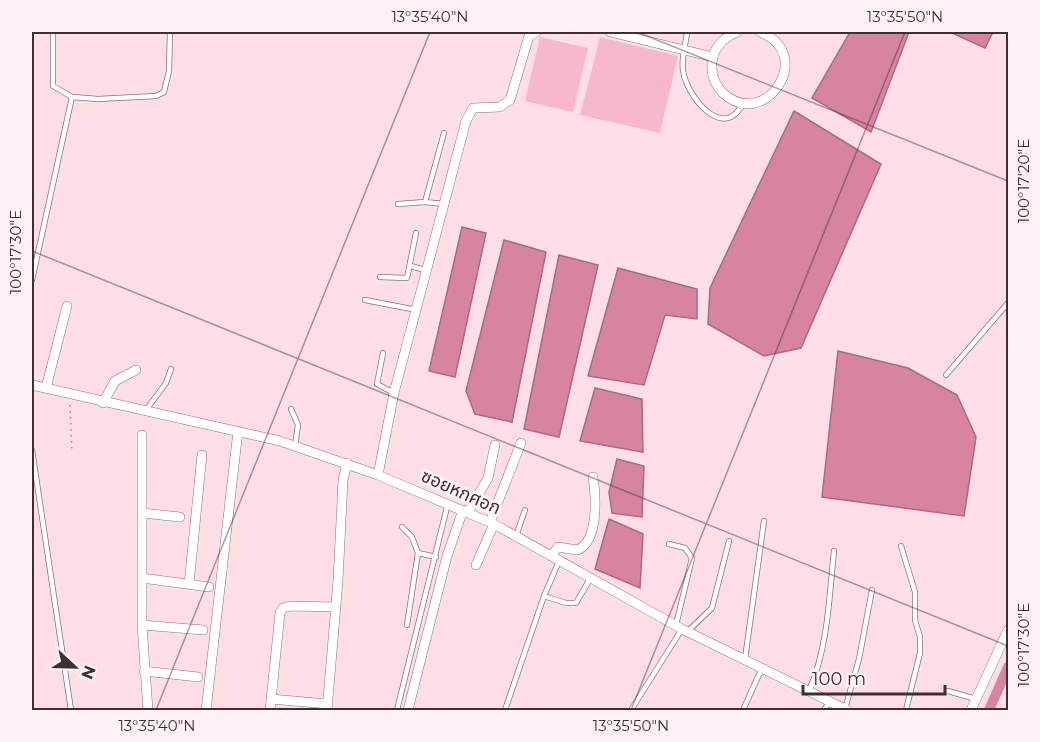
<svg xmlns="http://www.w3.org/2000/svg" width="1040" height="742" viewBox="0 0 1040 742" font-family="Montserrat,'Noto Sans Thai',sans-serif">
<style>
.green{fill:#f7b8ca}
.water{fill:#d7859d;stroke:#a96c7d;stroke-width:1.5}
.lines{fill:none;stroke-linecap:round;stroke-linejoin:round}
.canal{stroke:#d7859d;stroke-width:10}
.lane-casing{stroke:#8d7078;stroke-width:6}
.street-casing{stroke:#8d7078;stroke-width:10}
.path{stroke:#a0888e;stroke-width:1.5;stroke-dasharray:1.5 4.5;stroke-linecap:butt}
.lane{stroke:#fff;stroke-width:4.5}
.street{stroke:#fff;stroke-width:9}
.ticks{fill:none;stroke:#3d3033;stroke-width:1.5;stroke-opacity:0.45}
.labels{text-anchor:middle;stroke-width:6;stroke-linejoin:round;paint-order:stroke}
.street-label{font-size:18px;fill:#3d3033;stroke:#fff1f5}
.neatline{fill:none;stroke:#3d3033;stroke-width:2}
.ticks-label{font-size:15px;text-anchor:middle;fill:#3d3033}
</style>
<rect width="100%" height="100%" fill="#ffdee6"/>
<path class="green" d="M540,37L588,48L573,112L525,101Z
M600,37L678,56L660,133L580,115Z"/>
<path class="water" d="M850,32H909L871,132L812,98Z
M950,32H993L985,48Z
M794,111L881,164L801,348L764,356L708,324L710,288Z
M462,227L486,233L455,377L429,371Z
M504,240L546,252L512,422L475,414L466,391Z
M559,255L598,265L559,437L524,429Z
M618,268L697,289V319L665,315L644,385L588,376Z
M838,351L908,368L957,395L976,437L964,516L822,497Z
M595,388L642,399L643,452L580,441Z
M617,459L644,466L642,517L612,513L609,492Z
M609,519L643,534L640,588L595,569Z"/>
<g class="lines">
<path class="canal" d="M989,710L1008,667"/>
<g class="lane-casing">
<path id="lane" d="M53,32V86L72,97
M687,32C686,44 681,57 683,70C686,96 724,143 743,103
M425,202L444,204
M398,204L425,202L444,133
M411,266L428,271
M380,277L407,278L416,233
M32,280L72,97L98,99L156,96L164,92L169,71L170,32
M365,300L417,310
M383,353L377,384L394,393
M946,375L1008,303
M291,409L298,425L295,446
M146,410L166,383L171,369
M32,450L71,710
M402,527L412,537L418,553L407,625
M516,536L525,510
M669,544L685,548L692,558L676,625
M901,546L915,592V620L920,637V653L906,710
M418,553L436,557
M544,596L566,603H576L590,579
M688,631L712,608L729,541
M745,659L764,521
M809,691C828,647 829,599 834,551
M948,691L976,699
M845,709L859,659L872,590
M397,710L448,503
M505,710L544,596L559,561
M631,710L682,629
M743,710L762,668
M824,710L830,701"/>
</g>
<g class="street-casing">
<path id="street" d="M610,32L713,57
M737,32C724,37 713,48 712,63C711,74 715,85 723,93C765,132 817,54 760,32
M32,385L280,441L378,475L494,524L682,629L847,710
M46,388L67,306
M103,403L115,381L136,370
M142,435V625L148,710
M378,475L394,393L466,121L473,108L500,107L510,100L529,36L536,32
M468,512L488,478L495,445
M142,513L180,517
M490,522L521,443
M551,556L558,547L577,550C599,542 596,496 593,477
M476,565L494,524
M142,578L209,587
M189,584L202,455
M142,625L203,630
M144,671L198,677
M271,699L328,704
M206,710L238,431
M270,710L280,613L283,608L290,606L336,607
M327,710L338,581L343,480L347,463
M408,710L447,556L463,510
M971,710L1008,630"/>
</g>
<path class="path" d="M70,405L72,453"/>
<use href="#lane" class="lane"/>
<use href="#street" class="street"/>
</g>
<path class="ticks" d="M637,32L1008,181M32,251L1008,646M156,710L430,32M631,710L905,32"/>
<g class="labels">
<g class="street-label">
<text transform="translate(461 492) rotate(24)" y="6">ซอยหกศอก</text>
</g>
</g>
<rect width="1040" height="742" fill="none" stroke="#fff1f5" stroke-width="66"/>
<g transform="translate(75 667) rotate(112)" stroke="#fff1f5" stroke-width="4.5" paint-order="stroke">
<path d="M0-4.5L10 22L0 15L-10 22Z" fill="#3d3033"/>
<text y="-9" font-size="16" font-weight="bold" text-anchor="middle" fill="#3d3033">N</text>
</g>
<path d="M803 685v9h142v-9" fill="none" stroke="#3d3033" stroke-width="3"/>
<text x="812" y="685" font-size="18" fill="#3d3033" stroke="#fff1f5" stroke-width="4.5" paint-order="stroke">100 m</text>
<rect x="33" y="33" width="974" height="676" class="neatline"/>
<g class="ticks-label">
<text x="430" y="22">13°35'40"N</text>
<text x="905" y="22">13°35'50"N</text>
<text transform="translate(1024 181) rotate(-90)" y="5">100°17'20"E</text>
<text transform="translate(16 252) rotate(-90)" y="5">100°17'30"E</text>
<text transform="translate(1024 645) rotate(-90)" y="5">100°17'30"E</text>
<text x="157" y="731">13°35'40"N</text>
<text x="631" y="731">13°35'50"N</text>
</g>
</svg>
